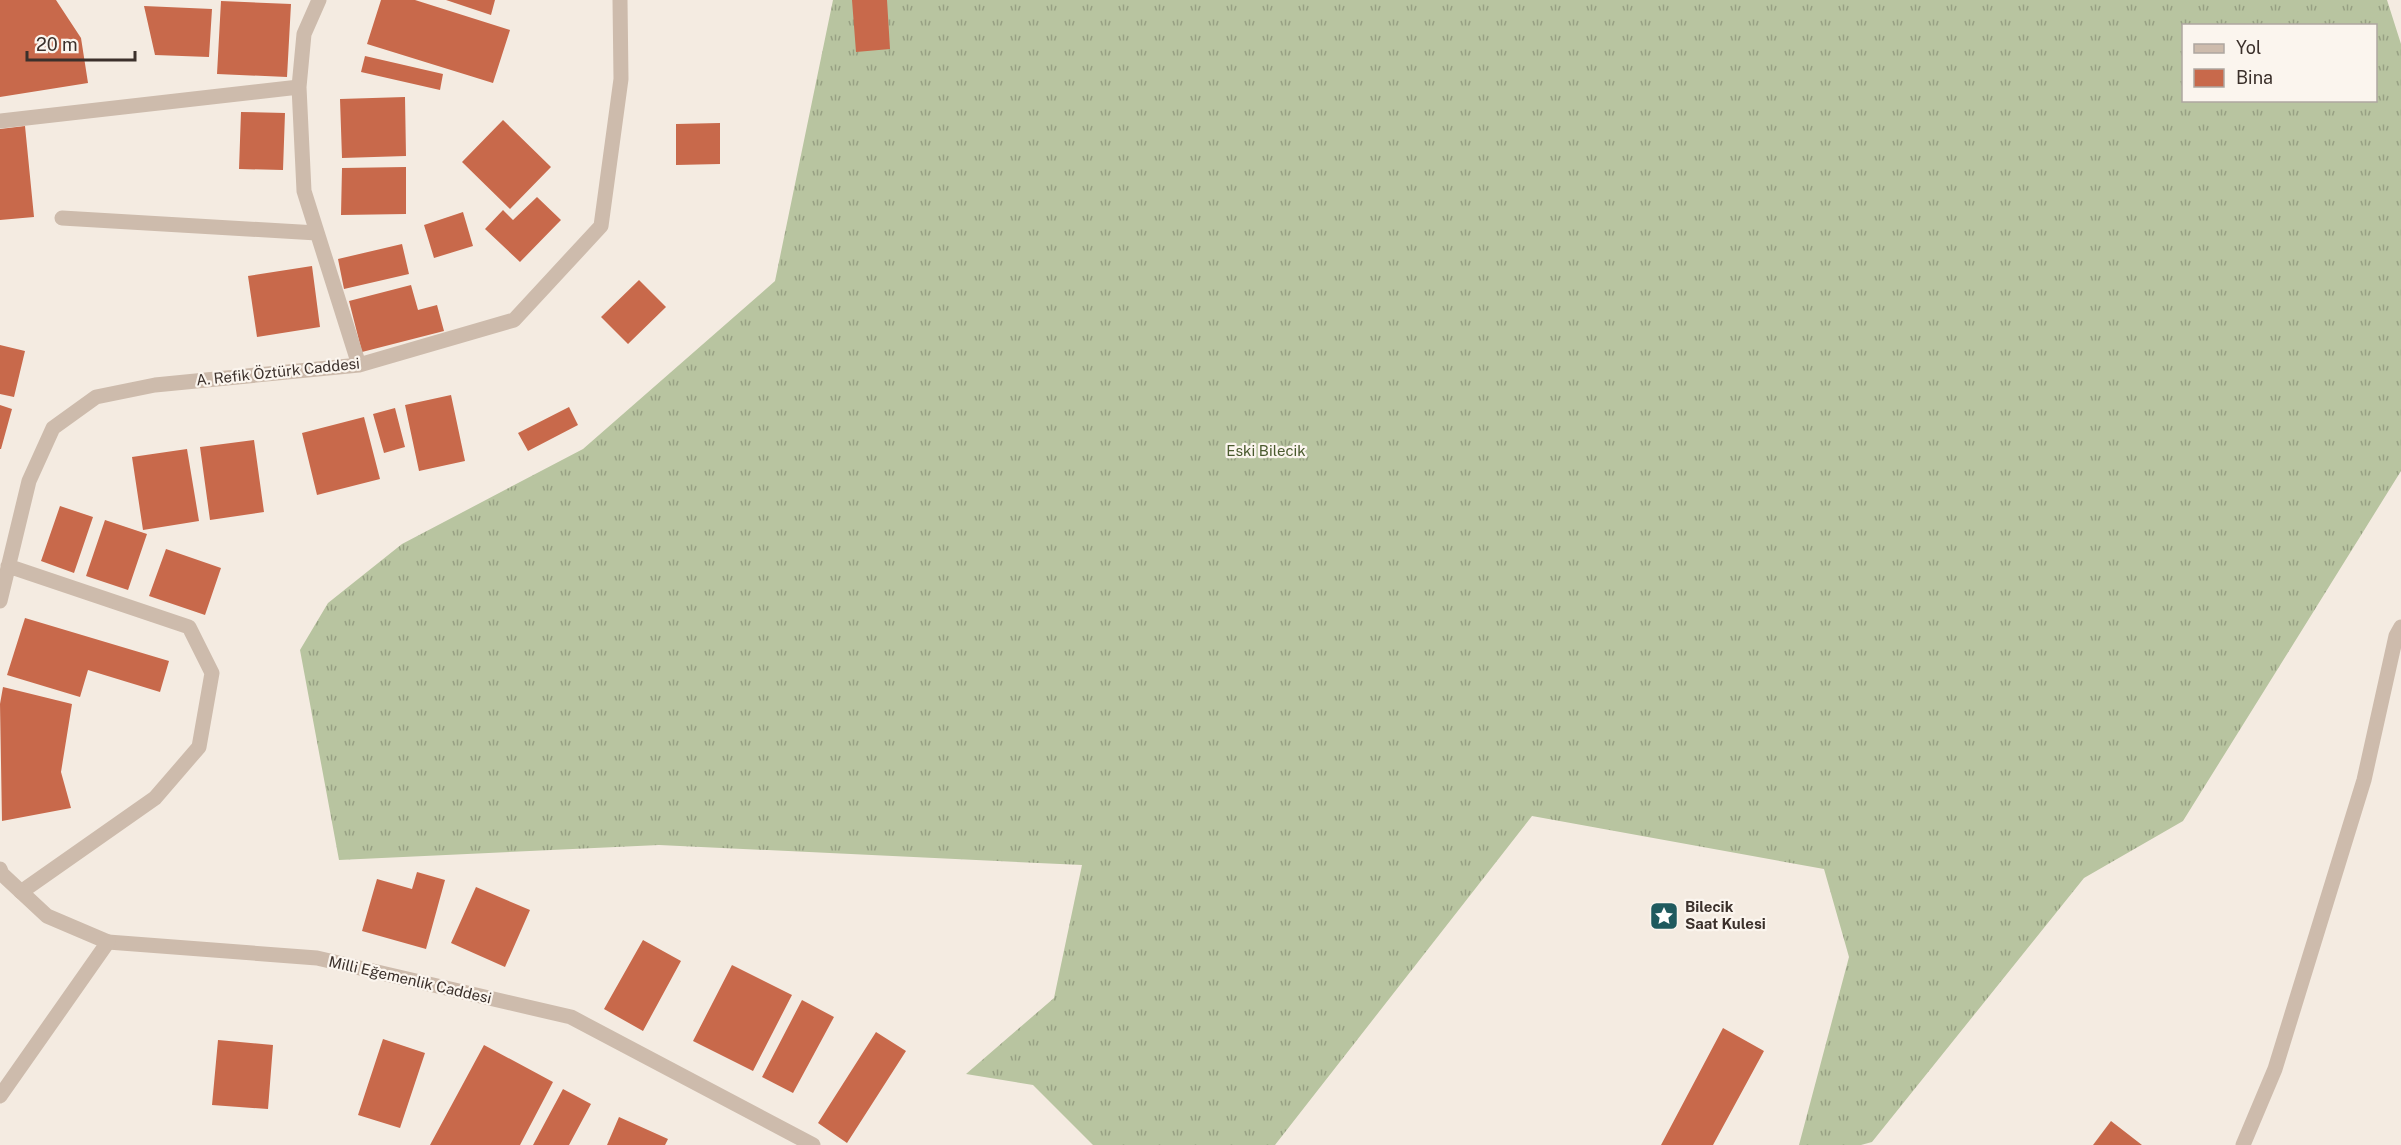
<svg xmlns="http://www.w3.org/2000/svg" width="2401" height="1145" viewBox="0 0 2401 1145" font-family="'Public Sans',sans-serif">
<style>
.grass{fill:url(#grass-tufts);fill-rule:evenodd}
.building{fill:#c8694b}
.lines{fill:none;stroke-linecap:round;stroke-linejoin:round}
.service{stroke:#cdbbac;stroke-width:15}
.minor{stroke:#cdbbac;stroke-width:15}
.tertiary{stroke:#cdbbac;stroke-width:15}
.labels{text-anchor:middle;stroke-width:4.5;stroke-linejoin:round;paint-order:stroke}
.street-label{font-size:15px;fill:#3b302b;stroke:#fbf5ee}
.park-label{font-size:15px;fill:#4a5a2e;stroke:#fbf5ee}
.poi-label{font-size:15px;font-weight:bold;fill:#3b302b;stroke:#fbf5ee;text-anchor:start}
</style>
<defs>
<pattern id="grass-tufts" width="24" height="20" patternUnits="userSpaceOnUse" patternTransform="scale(1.5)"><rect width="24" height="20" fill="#b8c4a0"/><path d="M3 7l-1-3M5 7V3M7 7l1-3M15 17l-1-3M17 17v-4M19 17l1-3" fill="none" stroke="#97a083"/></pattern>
</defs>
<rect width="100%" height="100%" fill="#f4ebe1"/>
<path class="grass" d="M833,0H2387L2401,44V471L2183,821L2084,878L1872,1142L1861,1145H1799L1849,957L1824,869L1532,816L1275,1145H1093L1033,1085L966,1074L1054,998L1082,865L659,845L339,860L300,650L328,603L402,544L583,449L775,281ZM2184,26H2376V100H2184Z"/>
<path class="building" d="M0,0H56L81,38L88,83L0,97Z
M381,0H415L510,30L493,83L367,44Z
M446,0H495L491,15Z
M852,0H887L890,49L856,52Z
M221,1L291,4L287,77L217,74Z
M144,6L212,9L209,57L155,55Z
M365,56L443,74L440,90L361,72Z
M405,97L406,156L342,158L340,99Z
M241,112L285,113L283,170L239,169Z
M503,120L551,167L510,209L462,162Z
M720,123V164L676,165V124Z
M25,126L34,217L0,220V129Z
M406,167V214L341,215L342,168Z
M537,197L561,220L520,262L485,229L503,210L513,220Z
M463,212L473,246L434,258L424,225Z
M402,244L409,274L344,289L338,259Z
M312,266L320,327L257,337L248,276Z
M639,280L666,307L628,344L601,317Z
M411,285L418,310L437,305L444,331L362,352L349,301Z
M0,345L25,351L14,397L0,394Z
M451,395L465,461L419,471L405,405Z
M0,405L12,409L1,449H0Z
M569,407L578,425L528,451L518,433Z
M395,408L405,447L384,453L373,414Z
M364,417L380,479L317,495L302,433Z
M254,440L264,512L210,520L200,447Z
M187,449L199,521L143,530L132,457Z
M60,506L93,517L74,573L41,561Z
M105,520L147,534L128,590L86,576Z
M166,549L221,568L205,615L149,596Z
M25,618L169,661L160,692L88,670L80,697L7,675Z
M3,687L72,704L61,772L71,808L2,821L0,704Z
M417,872L445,880L426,949L362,931L377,879L412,889Z
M476,887L530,910L505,967L451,943Z
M643,940L681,961L643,1031L604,1009Z
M732,965L792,995L753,1071L693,1041Z
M802,1000L834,1017L793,1093L762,1077Z
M1723,1028L1764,1051L1713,1145H1661Z
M876,1032L906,1051L847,1143L818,1123Z
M383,1039L425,1053L400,1128L358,1115Z
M218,1040L273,1045L268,1109L212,1105Z
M484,1045L553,1082L520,1145H430Z
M563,1089L591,1104L569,1145H533Z
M619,1117L668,1139L665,1145H607Z
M2111,1121L2142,1145H2093Z"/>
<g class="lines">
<path class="service" d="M2243,1145L2275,1069L2364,780L2396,636L2401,627"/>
<path class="minor" d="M319,0L304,34L299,87L304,191L359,365
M0,121L299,87
M62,218L317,233
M8,566L189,627L212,673L199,747L155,798L21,892
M0,601L29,481L53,428L96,397L155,385L359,365L514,320L601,226L621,79L620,0
M108,942L317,958L571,1017L813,1145"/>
<path class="tertiary" d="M0,869L2,874L47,916L108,942L0,1096"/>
</g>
<defs>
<g id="sight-square" transform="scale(1.5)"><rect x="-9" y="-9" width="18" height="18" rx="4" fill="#1f5a5e" stroke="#fbf5ee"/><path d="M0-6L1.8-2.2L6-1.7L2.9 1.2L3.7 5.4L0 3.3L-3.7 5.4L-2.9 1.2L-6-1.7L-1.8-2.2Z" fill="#fff"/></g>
</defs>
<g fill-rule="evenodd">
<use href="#sight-square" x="1664" y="916"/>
</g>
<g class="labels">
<g class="street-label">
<text transform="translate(278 372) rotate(-6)" y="5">A. Refik Öztürk Caddesi</text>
<text transform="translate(410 980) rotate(13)" y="5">Milli Eğemenlik Caddesi</text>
</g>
<g class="park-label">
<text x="1266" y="456">Eski Bilecik</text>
</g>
<g class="poi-label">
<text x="1685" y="912">Bilecik<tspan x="1685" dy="17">Saat Kulesi</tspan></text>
</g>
</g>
<rect x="2182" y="24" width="195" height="78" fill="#fbf5ee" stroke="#aea6a0" stroke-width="1.5"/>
<rect x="2194" y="44" width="30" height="9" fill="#cdbbac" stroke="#aea6a0" stroke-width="1.5"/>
<text x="2236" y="54" font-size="18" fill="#3b302b">Yol</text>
<rect x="2194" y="69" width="30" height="18" fill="#c8694b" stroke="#aea6a0" stroke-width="1.5"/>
<text x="2236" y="84" font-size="18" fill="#3b302b">Bina</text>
<path d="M27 51v9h108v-9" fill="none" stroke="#3b302b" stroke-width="3"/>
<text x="36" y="51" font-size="18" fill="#3b302b" stroke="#fbf5ee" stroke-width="4.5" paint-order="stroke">20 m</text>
</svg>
